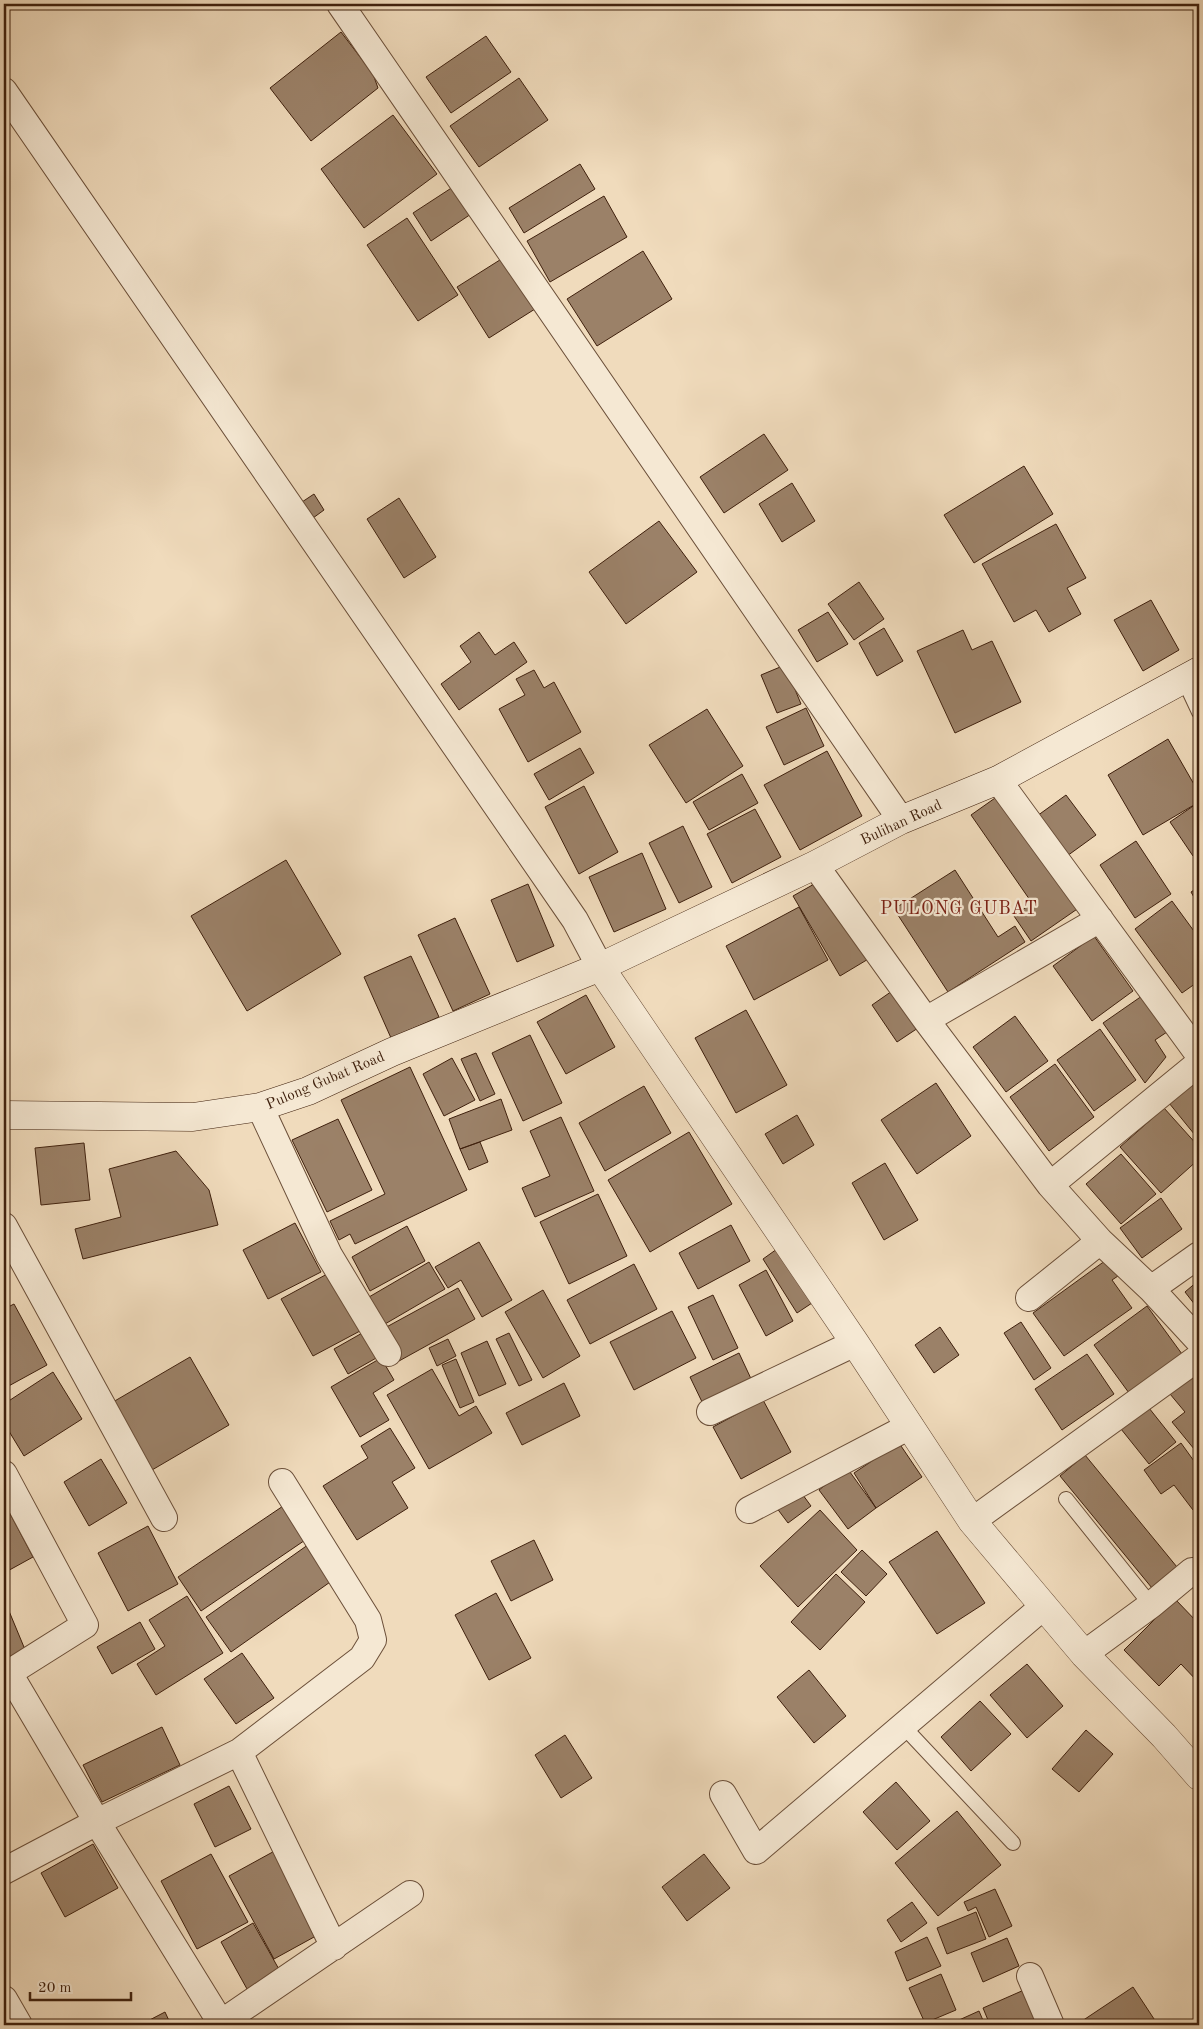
<svg xmlns="http://www.w3.org/2000/svg" width="1203" height="2029" viewBox="0 0 1203 2029" font-family="'Old Standard TT',serif">
<style>
.building{fill:#9b8168;stroke:#3f200d}
.lines{fill:none;stroke-linecap:round;stroke-linejoin:round}
.service-casing{stroke:#6b4f39;stroke-width:16}
.minor-casing{stroke:#6b4f39;stroke-width:28}
.tertiary-casing{stroke:#6b4f39;stroke-width:29}
.secondary-casing{stroke:#3f200d;stroke-width:29}
.service{stroke:#f5e8d3;stroke-width:14}
.minor{stroke:#f5e8d3;stroke-width:26}
.tertiary{stroke:#f5e8d3;stroke-width:28}
.secondary{stroke:#f5e8d3;stroke-width:28}
.labels{text-anchor:middle;stroke-width:4.5;stroke-linejoin:round;paint-order:stroke}
.street-label{font-size:15px;fill:#3f200d;stroke:#f5e8d3}
.quarter-label{font-size:18px;letter-spacing:1px;fill:#7a1f14;stroke:#f5e8d3}
</style>
<rect width="100%" height="100%" fill="#f0dbbc"/>
<filter id="stains"><feTurbulence type="fractalNoise" baseFrequency=".004" numOctaves="4"/><feColorMatrix values="0 0 0 0 .2 0 0 0 0 .09 0 0 0 0 .02 0 0 0 .5 -.17"/></filter>
<radialGradient id="worn" r=".72"><stop offset=".6" stop-color="#630" stop-opacity="0"/><stop offset="1" stop-color="#630" stop-opacity=".3"/></radialGradient>
<path class="building" d="M341,32L373,74L378,88L311,141L270,88Z
M486,36L511,72L451,113L426,77Z
M519,78L548,120L479,167L450,126Z
M393,115L437,174L364,228L321,169Z
M580,164L595,189L524,233L509,208Z
M456,185L474,212L431,241L413,213Z
M604,196L627,237L550,282L527,241Z
M407,218L458,295L418,321L367,245Z
M643,251L672,299L597,346L567,299Z
M503,258L535,309L489,338L457,287Z
M764,434L788,470L724,513L700,477Z
M1024,466L1053,514L974,563L944,515Z
M792,483L815,521L782,542L759,504Z
M314,494L324,510L313,518L302,502Z
M399,498L436,557L404,578L367,519Z
M659,521L697,572L626,624L589,572Z
M1056,524L1086,578L1067,588L1081,614L1049,632L1036,610L1014,622L982,564Z
M859,582L884,619L854,640L828,604Z
M1151,600L1179,650L1143,671L1114,620Z
M828,612L848,644L817,662L798,630Z
M884,628L903,661L877,676L859,643Z
M963,630L972,650L992,641L1021,702L955,733L917,651Z
M479,632L495,655L514,642L527,662L459,710L441,684L471,662L460,646Z
M785,665L801,704L777,713L761,675Z
M534,670L544,688L554,682L581,732L528,762L499,709L525,695L516,679Z
M806,708L824,746L784,765L766,727Z
M707,709L743,766L686,803L649,745Z
M1168,739L1199,793V802L1143,835L1108,775Z
M580,748L594,773L549,800L534,774Z
M827,751L862,816L800,850L764,785Z
M742,774L758,803L709,830L693,802Z
M584,786L618,852L579,874L545,807Z
M1005,791L1083,905L1031,941L1014,916L1032,903L971,815Z
M1066,795L1096,835L1067,856L1037,816Z
M1199,802V852L1193,856L1170,822Z
M755,809L781,857L732,883L707,834Z
M683,826L712,887L679,903L649,843Z
M1136,841L1171,894L1135,918L1100,865Z
M642,853L666,909L614,932L589,877Z
M286,860L341,954L247,1011L191,916Z
M955,870L998,937L1015,926L1025,942L948,992L894,909Z
M823,879L870,958L840,976L793,896Z
M528,884L554,946L517,962L491,900Z
M1199,887V906L1191,892Z
M1172,901L1199,938V981L1182,993L1135,929Z
M799,907L828,960L754,1000L726,946Z
M455,918L490,994L453,1011L418,935Z
M1094,936L1133,991L1092,1021L1053,966Z
M411,956L439,1017L391,1038L364,977Z
M895,989L921,1026L897,1042L872,1005Z
M1152,989L1176,1026L1155,1040L1166,1057L1145,1083L1103,1023Z
M586,995L615,1047L566,1074L537,1022Z
M1199,1009V1019L1194,1012Z
M746,1010L787,1085L736,1113L695,1038Z
M1015,1016L1048,1061L1006,1092L973,1047Z
M1100,1029L1136,1080L1094,1111L1057,1060Z
M530,1035L562,1103L523,1121L492,1053Z
M476,1053L495,1094L480,1101L461,1059Z
M452,1058L475,1100L444,1116L423,1074Z
M1055,1064L1094,1117L1049,1151L1010,1097Z
M410,1067L467,1190L355,1244L350,1234L339,1240L330,1221L385,1194L341,1100Z
M1199,1078V1140L1169,1103Z
M936,1083L971,1136L917,1174L881,1120Z
M644,1086L671,1133L605,1171L579,1123Z
M501,1099L512,1130L460,1149L449,1119Z
M1164,1108L1199,1147V1159L1161,1193L1120,1147Z
M797,1115L814,1145L783,1164L765,1134Z
M561,1117L594,1191L535,1217L522,1188L550,1176L530,1131Z
M338,1119L372,1190L327,1212L292,1140Z
M689,1132L732,1204L650,1252L608,1180Z
M480,1142L488,1162L469,1170L460,1149Z
M84,1143L90,1200L41,1205L35,1148Z
M176,1151L209,1190L218,1225L83,1259L75,1229L121,1217L109,1169Z
M1121,1154L1156,1194L1121,1224L1086,1184Z
M885,1163L918,1220L884,1240L852,1183Z
M598,1194L627,1256L569,1284L540,1222Z
M1161,1198L1182,1229L1142,1258L1120,1228Z
M295,1223L321,1272L268,1299L243,1250Z
M731,1225L750,1261L698,1289L679,1253Z
M407,1226L425,1261L370,1291L352,1257Z
M479,1242L512,1300L482,1317L461,1280L448,1288L435,1267Z
M784,1244L818,1299L797,1313L763,1259Z
M1109,1258L1121,1274L1112,1280L1132,1308L1064,1356L1033,1313Z
M429,1262L445,1289L385,1324L369,1297Z
M634,1264L657,1309L590,1344L567,1300Z
M766,1270L793,1321L766,1336L739,1285Z
M329,1273L360,1331L313,1356L281,1299Z
M1199,1280V1310L1185,1292Z
M458,1288L475,1319L399,1361L381,1330Z
M543,1290L580,1356L543,1378L505,1312Z
M713,1295L738,1348L713,1360L688,1307Z
M14,1304L47,1365L5,1388L4,1309Z
M1147,1306L1182,1354L1129,1393L1094,1345Z
M672,1311L696,1358L634,1390L610,1342Z
M1021,1322L1051,1368L1034,1380L1004,1333Z
M940,1327L959,1355L934,1373L915,1345Z
M364,1332L378,1357L348,1374L334,1349Z
M509,1333L532,1380L519,1386L496,1339Z
M448,1339L456,1356L437,1366L429,1348Z
M487,1341L506,1384L479,1396L461,1353Z
M739,1353L753,1383L704,1406L690,1377Z
M1087,1354L1114,1394L1062,1430L1035,1389Z
M190,1357L229,1425L152,1470L113,1402Z
M381,1358L394,1380L373,1393L389,1420L360,1437L331,1387Z
M456,1359L474,1402L460,1408L442,1365Z
M432,1369L459,1416L476,1406L492,1433L429,1469L387,1395Z
M1199,1371V1455L1172,1422L1185,1412L1170,1394Z
M53,1372L82,1419L24,1456L4,1423V1404Z
M564,1383L580,1416L522,1445L506,1413Z
M763,1400L791,1452L741,1479L713,1427Z
M1149,1408L1176,1442L1149,1464L1121,1429Z
M390,1428L415,1468L392,1482L408,1508L357,1540L323,1486L368,1458L361,1446Z
M899,1443L922,1477L876,1508L854,1473Z
M1181,1443L1199,1468V1505L1193,1510L1174,1485L1161,1494L1144,1470Z
M1085,1455L1177,1567L1152,1588L1060,1476Z
M101,1459L127,1503L89,1526L64,1482Z
M847,1468L876,1508L848,1529L819,1490Z
M800,1491L811,1506L788,1523L776,1507Z
M292,1500L314,1534L201,1611L178,1577Z
M4,1502L33,1557L4,1573Z
M820,1510L857,1550L798,1607L760,1566Z
M1199,1517V1529L1194,1521Z
M148,1526L178,1584L128,1611L98,1553Z
M937,1531L985,1603L937,1634L889,1562Z
M534,1540L553,1580L511,1601L491,1561Z
M312,1542L333,1580L231,1652L206,1617Z
M862,1550L887,1574L866,1596L841,1572Z
M836,1574L865,1602L820,1650L791,1622Z
M496,1593L531,1658L489,1680L455,1615Z
M187,1596L223,1653L156,1695L137,1664L165,1646L149,1620Z
M4,1599L26,1652L4,1661Z
M1175,1599L1199,1624V1683L1181,1664L1159,1686L1124,1650Z
M140,1622L155,1649L112,1674L97,1647Z
M242,1653L274,1698L236,1724L204,1679Z
M1027,1664L1063,1706L1027,1738L990,1695Z
M809,1670L846,1716L814,1743L777,1697Z
M980,1701L1011,1734L971,1771L941,1737Z
M162,1727L180,1765L102,1802L83,1765Z
M1086,1730L1113,1754L1079,1792L1052,1769Z
M565,1735L592,1778L561,1798L535,1755Z
M896,1782L930,1821L897,1850L863,1812Z
M229,1786L251,1829L215,1847L194,1804Z
M957,1811L1001,1865L938,1916L895,1863Z
M93,1844L118,1888L65,1917L41,1873Z
M280,1848L325,1931L274,1959L229,1876Z
M211,1854L248,1922L197,1949L161,1881Z
M704,1854L730,1888L687,1921L662,1887Z
M995,1889L1012,1926L989,1937L976,1907L968,1911L964,1902Z
M912,1902L927,1923L901,1942L887,1920Z
M976,1912L986,1939L947,1954L937,1928Z
M253,1923L285,1980L252,1998L221,1942Z
M927,1937L941,1966L907,1981L895,1952Z
M1007,1938L1019,1966L983,1982L971,1953Z
M941,1974L956,2010L925,2023L909,1988Z
M1133,1987L1158,2025H1076Z
M1024,1990L1039,2025H990L983,2008Z
M979,2011L985,2025H948Z
M165,2012L171,2025H140Z
M289,2020L293,2025H282Z"/>
<g class="lines">
<g class="service-casing">
<path id="service" d="M1184,680L1199,712
M1066,1499L1151,1605
M903,1726L1013,1843"/>
</g>
<g class="minor-casing">
<path id="minor" d="M340,4L901,820
M4,91L575,920L600,967
M998,780L1199,1055
M815,865L926,1020L1050,1185L1100,1241L1151,1289L1199,1341
M926,1020L1100,919
M260,1107L329,1255L388,1353
M1050,1185L1199,1063
M4,1226L164,1518
M1151,1289L1199,1255
M1029,1298L1100,1241
M710,1412L855,1343
M4,1474L85,1625L4,1676
M749,1510L910,1426
M972,1521L1199,1357
M1084,1654L1151,1605L1192,1571
M9,1673L97,1822L221,2023
M239,1752L334,1947
M723,1794L756,1851L1044,1606
M4,1871L97,1822L239,1752L362,1658L373,1640L368,1620L282,1482
M1030,1976L1051,2025
M4,1999L19,2025
M218,2025L410,1894"/>
</g>
<g class="tertiary-casing">
<path id="tertiary" d="M600,967L855,1343L972,1521L1084,1654L1164,1736L1199,1776"/>
</g>
<g class="secondary-casing">
<path id="secondary" d="M4,1115L193,1117L260,1107L308,1091L392,1052L600,967L815,865L901,820L998,780L1199,671"/>
</g>
<use href="#service" class="service"/>
<use href="#minor" class="minor"/>
<use href="#tertiary" class="tertiary"/>
<use href="#secondary" class="secondary"/>
</g>
<g class="labels">
<g class="street-label">
<text transform="translate(901 822) rotate(-25)" y="5">Bulihan Road</text>
<text transform="translate(325 1080) rotate(-23)" y="5">Pulong Gubat Road</text>
</g>
<g class="quarter-label">
<text x="959" y="914">PULONG GUBAT</text>
</g>
</g>
<rect width="1203" height="2029" fill="none" stroke="#f0dbbc" stroke-width="20"/>
<rect x="5" y="5" width="1193" height="2019" fill="none" stroke="#3f200d" stroke-width="2.5"/>
<rect x="10" y="10" width="1183" height="2009" fill="none" stroke="#3f200d"/>
<path d="M30 1992v8h101v-8" fill="none" stroke="#3f200d" stroke-width="2.5"/>
<text x="38" y="1992" font-size="15" fill="#3f200d" stroke="#f5e8d3" stroke-width="4" paint-order="stroke">20 m</text>
<rect width="100%" height="100%" filter="url(#stains)"/>
<rect width="100%" height="100%" fill="url(#worn)"/>
</svg>
